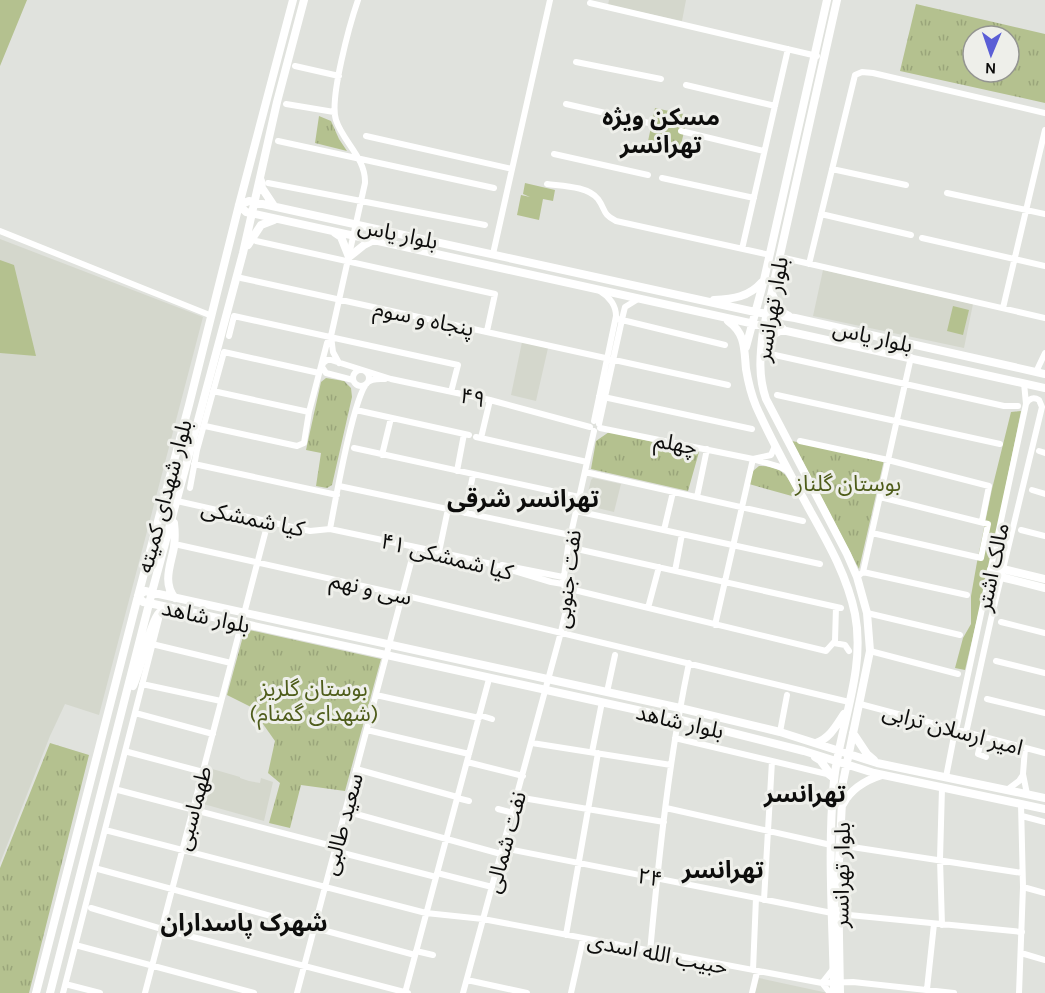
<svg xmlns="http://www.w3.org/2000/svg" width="1045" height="993" viewBox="0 0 1045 993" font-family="Karla,'Noto Sans Arabic',sans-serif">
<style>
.built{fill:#d4d7cc}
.grass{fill:#b4c18f}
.park{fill:url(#park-tufts);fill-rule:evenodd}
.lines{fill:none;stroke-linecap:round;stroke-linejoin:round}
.minor{stroke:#fff;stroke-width:6}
.major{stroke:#fff;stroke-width:8}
.labels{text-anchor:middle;stroke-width:6;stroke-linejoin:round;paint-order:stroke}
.street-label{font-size:22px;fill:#0d0d0c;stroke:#eeefea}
.park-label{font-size:22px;fill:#4e5c1a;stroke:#eeefea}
.neighbourhood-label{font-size:24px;font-weight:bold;fill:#0d0d0c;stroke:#eeefea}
</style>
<defs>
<pattern id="park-tufts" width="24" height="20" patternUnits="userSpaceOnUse" patternTransform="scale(1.5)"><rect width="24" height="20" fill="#b4c18f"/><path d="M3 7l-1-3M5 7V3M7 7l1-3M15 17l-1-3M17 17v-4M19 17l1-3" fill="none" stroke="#9aa57a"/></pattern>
</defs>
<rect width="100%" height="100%" fill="#e0e2dd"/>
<path class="built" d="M609,0H686L682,21L608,5Z
M0,239L203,317L99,715L65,704L50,736L0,863Z
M823,270L973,304L964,348L813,316Z
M522,342L548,348L536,401L511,395Z
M593,478L621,484L614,512L585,505L591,480Z
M209,768L240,777V778L249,781L260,783L261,778L273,782L264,821L200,803Z
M759,978L828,993H755Z"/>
<path class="grass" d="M0,0H27L0,66Z
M525,183L555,190L553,201L543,199L539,220L517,215L521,195L530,197L523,194Z
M0,260L14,265L36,356L0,353Z
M953,306L969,310L963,335L947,331Z
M1021,411L989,569L965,670L955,668L963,638L971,624V596L977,562L992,489L1011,412Z"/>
<path class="park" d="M916,4L1045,34V103L900,71ZM973,36H1009V72H973Z
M655,108L688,115L679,153L647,146Z
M319,116L331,121L339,139L347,151L315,143Z
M326,378L344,381L351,388L352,397L332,485L327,488L316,486L321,453L306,450L321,382Z
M609,432L699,452L688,491L591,469L596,441Z
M792,441L884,460L859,569Z
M759,466C785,466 788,478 799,498L749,484L753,471Z
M245,629L381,659L345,791L301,785L290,828L269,823L280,783L268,773L275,741L251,707L227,695Z
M50,743L89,755L29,993H0V868Z"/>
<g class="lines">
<path class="minor" d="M590,3L817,56
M576,62L661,79
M295,66L339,76
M686,85L775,106
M286,104L334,112
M566,104L649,123
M681,131L764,151
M366,136L512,169
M278,141L494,188
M554,154L648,175
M832,169L906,185
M662,178L754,198
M268,183L485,225
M547,184C562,186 588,186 598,199C606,210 602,214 616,221L770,255
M947,193L1045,214
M821,214L911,235
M0,231L212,316
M922,238L1045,266
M256,241L495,294L487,331
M742,249L788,49
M493,254L550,0
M780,257L1045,318
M809,264L855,75L862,72L873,73L1045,113
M241,278L728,385
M1003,308L1045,130
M618,319L725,345
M229,336L234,316L458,365L451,392
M331,336L333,352L339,363
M775,355L1004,406H1018
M353 378a8 8 0 1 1 16 0a8 8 0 1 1-16 0Z
M1036,372L1045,353
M353,380L326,373L322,367L323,363L327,360H331L391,379L490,400L590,427
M213,391L309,412
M777,395L1000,444
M599,396L752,429
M356,410L469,435
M594,421L616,316C616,306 610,297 601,292
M599,424L623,315L625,307L638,299
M205,426L297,446L304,443L309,412L327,343L331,336L365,183C366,158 343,142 336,120C329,99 350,23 358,0
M600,428L753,459L780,467L789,472
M476,437L587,462
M481,438L490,400
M800,441L888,460L989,486L982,521
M354,448L579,497
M1039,451L1045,453
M382,455L391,418
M753,459L771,455L775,446
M194,464L337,495
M457,471L464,434
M585,472L803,521
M339,486L570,535
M190,488L197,450L224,352L319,373
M1032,490L1045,494
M697,497L707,449
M177,501L310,531L330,529L439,552L487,563L551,582L563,584
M576,511L820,564
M465,513L473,475
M330,529C335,503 353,398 367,383C371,378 379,379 385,379
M664,530L673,492
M1021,530L1045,536
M872,533L981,558L988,524L880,497
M179,545L403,595L849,702
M568,547L841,608
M439,552L448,509
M502,565L563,577
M675,571L682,534
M863,572L967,595
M857,577L863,572L911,357
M566,588L826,651L835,641L836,607
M648,608L659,567
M867,613L960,635
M1001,622L1045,633
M715,625L753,459
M834,643L845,645L849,651
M156,645L231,663
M870,651L958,674
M996,661L1045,673
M142,684L221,701
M607,692L615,655
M376,695L479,718
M987,699L1045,713
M860,704L1045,753
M139,714L213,734
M479,715L492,719
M367,730L469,754
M956,730L1026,404L1024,383
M780,732L787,695
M966,733L991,619L1042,407L1039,400C1034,397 1029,398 1026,404
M982,737L978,754L986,757
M675,738L827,774L831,777
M532,743L671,765
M1025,748L1023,774L1027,794
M128,752L203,772
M592,752L602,702
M467,762L523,776
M356,769L457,797
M946,777L954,736
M942,788L940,859L942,925
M118,790L336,847
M1007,790L1019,781L1023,775
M517,797L664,822
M457,798L469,801
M666,808L831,845
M498,809L513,813
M345,811L501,854
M1022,816L1045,822
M109,831L426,913L483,919L822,983L853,982L954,993
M839,845L1022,873
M503,848L832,913
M335,851L436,877
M98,869L415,955
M437,873L492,887
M1023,887L1045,893
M764,900L772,761
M91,908L162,929L408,993
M839,914L1022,932
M566,935L598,753
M79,946L254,993
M416,951L433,955
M650,952C659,855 669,758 689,663
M1021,953L1045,960
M753,970L756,898
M467,980L527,993
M69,985L100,993
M927,989L934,924
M63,993L159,619
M145,993L268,522
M297,993L415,547
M405,993L489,679
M463,993L561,632L568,601V594L563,584L568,547L594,431
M571,993L583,939
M752,993L757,972
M830,993L822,983L833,969
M1019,993L1023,887L1021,804"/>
<path class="major" d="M837,0L763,331C760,355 758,376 766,399L847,554L857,577L867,613L870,651L843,782L838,881L840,993
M261,181L262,188L274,206
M239,205L246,212L1045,388
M239,205L249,201L755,312L795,318L1045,374
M335,233L341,237L349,257L364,245L374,240
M248,245L261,225L274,220
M772,294L780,311L789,316
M714,300C733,299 749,297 762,282
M728,321C746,334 744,349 746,369C748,381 751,394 756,406C771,440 790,474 808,507C827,541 847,575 855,614C866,670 840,725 834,780C827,851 833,922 834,993
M746,347L764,280L827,0
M762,347L766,339L783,329
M174,523C175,531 175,539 174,547C171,564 162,583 175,598
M991,570L1001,577L1045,588
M991,570L1003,569L1045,579
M133,686C141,670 150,621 160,612C161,612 168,608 169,608
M853,733L867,754L874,760
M816,743C830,738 836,726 844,714
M815,757L820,760L834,779
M1045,798L877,763L780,732L680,708L145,591L138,596L143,602L149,603L669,717L804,751L874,773L1045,809
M843,804C851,789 866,780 882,775
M36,993L138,596L189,405L239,205L293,0
M50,993L152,592L243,253L277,102L304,0"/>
</g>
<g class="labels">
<g class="street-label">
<text transform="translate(398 233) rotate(12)" y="8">بلوار یاس</text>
<text transform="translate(771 309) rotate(-80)" y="8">بلوار تهرانسر</text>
<text transform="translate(424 318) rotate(12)" y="8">پنجاه و سوم</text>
<text transform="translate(873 336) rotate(13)" y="8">بلوار یاس</text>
<text transform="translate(473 397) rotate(12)" y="8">۴۹</text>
<text transform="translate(676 443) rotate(11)" y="8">چهلم</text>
<text transform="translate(164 496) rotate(-75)" y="8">بلوار شهدای کمیته</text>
<text transform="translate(253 518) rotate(12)" y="8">کیا شمشکی</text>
<text transform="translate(447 556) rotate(14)" y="8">۴۱ کیا شمشکی</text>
<text transform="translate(992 567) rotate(-78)" y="8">مالک اشتر</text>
<text transform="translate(567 579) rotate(-83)" y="8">نفت جنوبی</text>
<text transform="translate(371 588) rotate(13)" y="8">سی و نهم</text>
<text transform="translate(206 616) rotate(12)" y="8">بلوار شاهد</text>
<text transform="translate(680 721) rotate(13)" y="8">بلوار شاهد</text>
<text transform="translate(953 729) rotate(15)" y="8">امیر ارسلان ترابی</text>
<text transform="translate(193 808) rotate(-75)" y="8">طهماسبی</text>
<text transform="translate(342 824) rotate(-75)" y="8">سعید طالبی</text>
<text transform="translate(505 842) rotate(-75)" y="8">نفت شمالی</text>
<text transform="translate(841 875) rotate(-89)" y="8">بلوار تهرانسر</text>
<text transform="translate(650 877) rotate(11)" y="8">۲۴</text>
<text transform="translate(658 953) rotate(11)" y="8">حبیب الله اسدی</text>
</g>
<g class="park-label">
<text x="848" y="491">بوستان گلناز</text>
<text x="314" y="696">بوستان گلریز<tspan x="314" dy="25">(شهدای گمنام)</tspan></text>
</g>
<g class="neighbourhood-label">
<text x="661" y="125">مسکن ویژه<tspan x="661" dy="28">تهرانسر</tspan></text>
<text x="523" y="507">تهرانسر شرقی</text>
<text x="805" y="802">تهرانسر</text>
<text x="723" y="878">تهرانسر</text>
<text x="244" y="931">شهرک پاسداران</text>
</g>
</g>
<g transform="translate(991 54) rotate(182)"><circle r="28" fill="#eeefea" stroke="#949591" stroke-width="1.5"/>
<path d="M0-4.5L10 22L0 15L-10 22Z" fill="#5a5ed6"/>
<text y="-9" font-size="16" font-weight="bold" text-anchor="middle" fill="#0d0d0c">N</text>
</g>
</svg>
